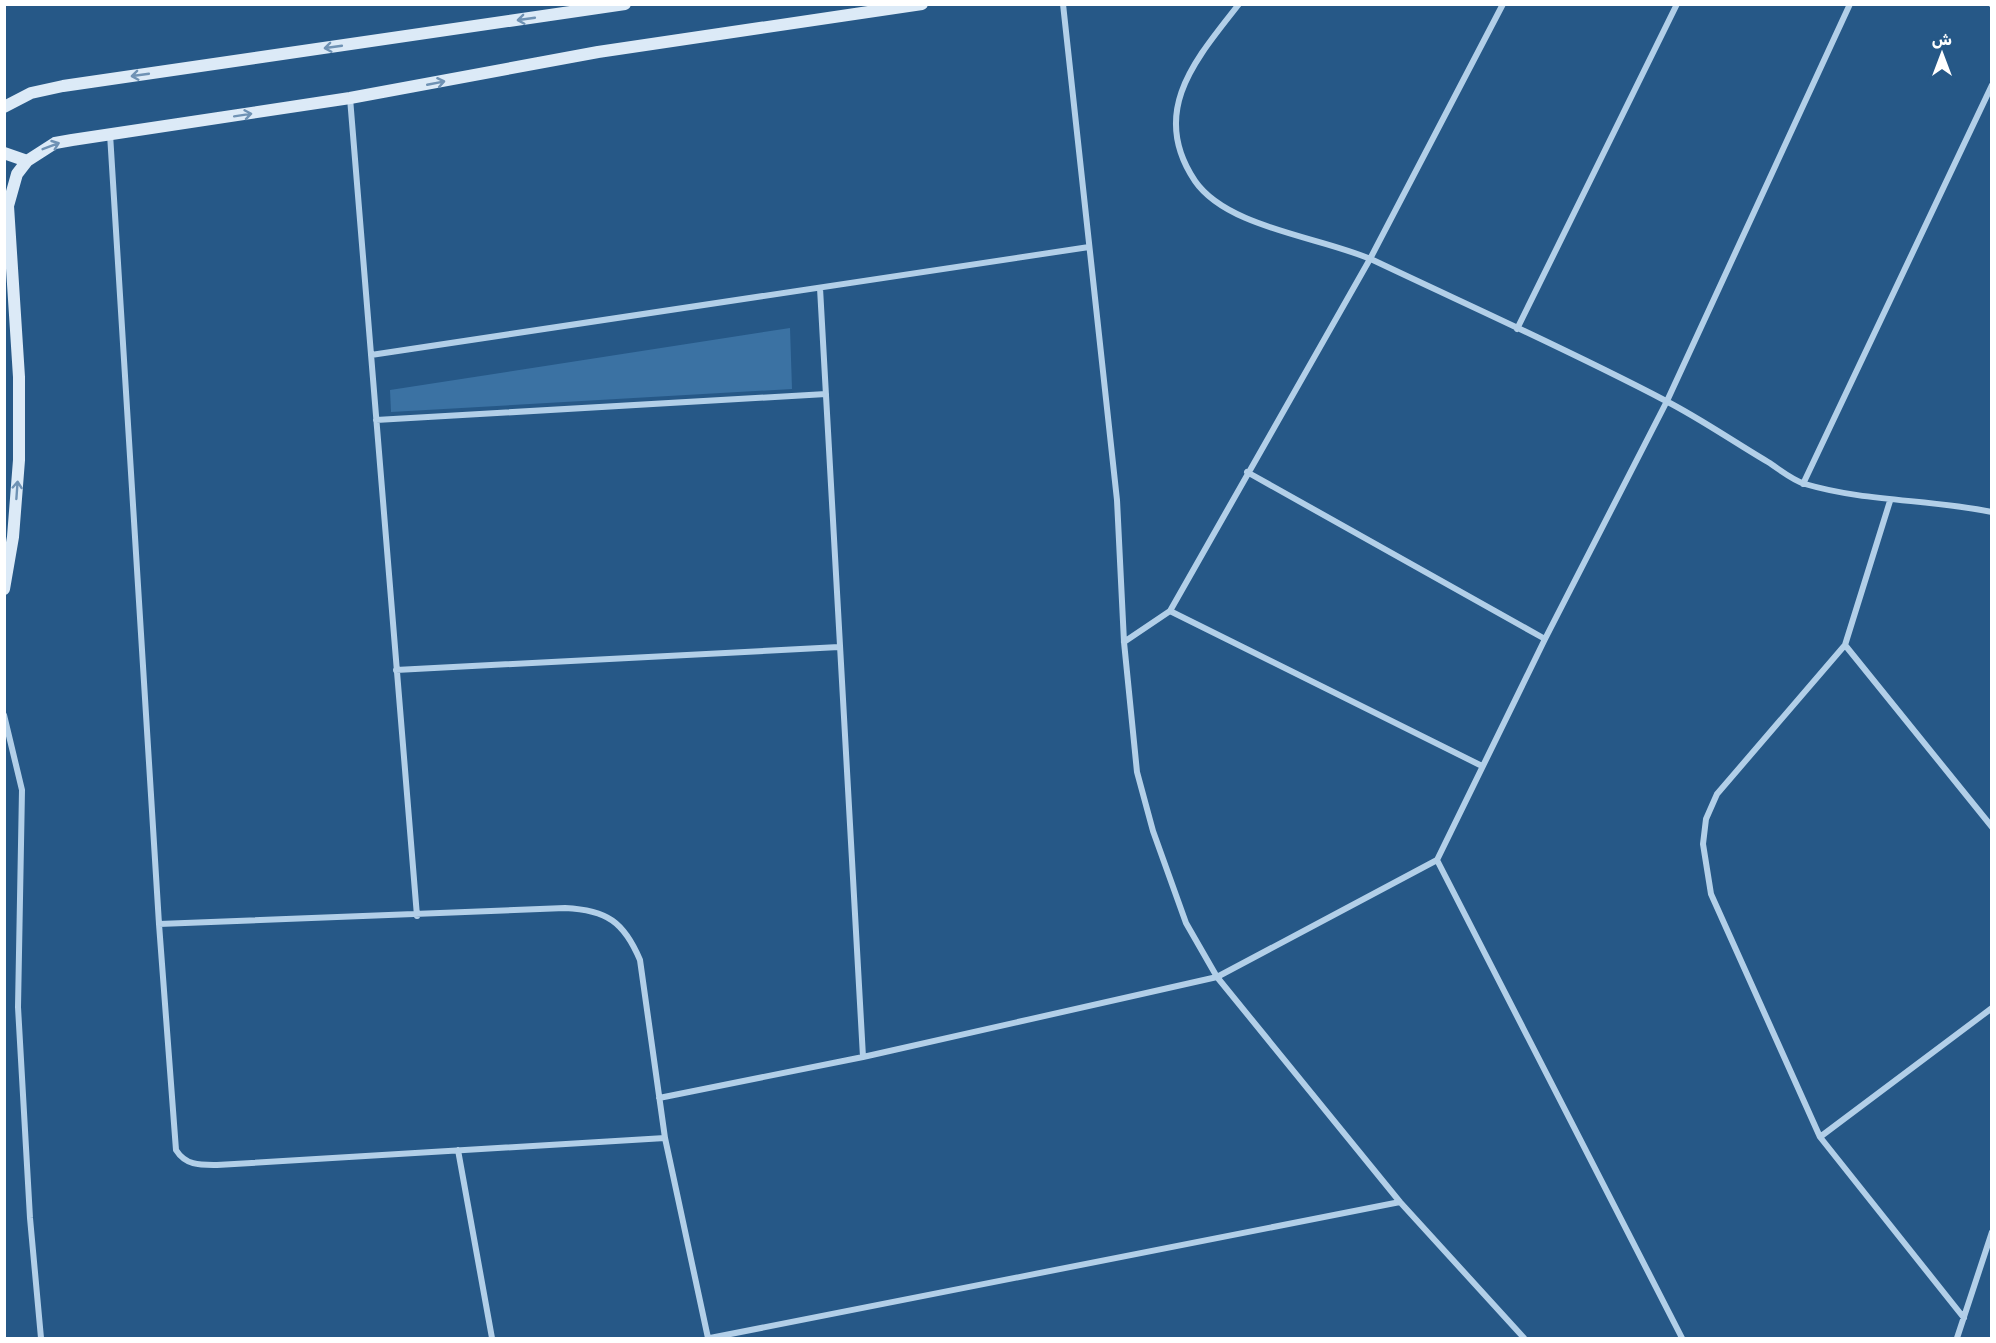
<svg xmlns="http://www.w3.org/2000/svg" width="1996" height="1343" viewBox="0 0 1996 1343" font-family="Rubik,Cairo,sans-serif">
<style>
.green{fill:#3b72a3}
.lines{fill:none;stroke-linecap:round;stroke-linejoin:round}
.street{stroke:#b2cfe8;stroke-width:6}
.secondary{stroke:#dceaf7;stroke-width:12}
.oneway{stroke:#6f92b4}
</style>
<rect width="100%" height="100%" fill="#265887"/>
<path class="green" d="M790,328L792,389L391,412L390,390Z"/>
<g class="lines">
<path class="street" d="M1063,4L1117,500L1124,642L1137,772L1153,831L1186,923L1217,977L1400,1202L1524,1338
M1239,4C1197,58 1148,111 1195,181C1228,229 1324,237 1375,261C1472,307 1571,351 1666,401C1701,419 1734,442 1768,462C1779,469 1792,480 1805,484C1866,502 1930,499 1992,512
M1991,4L1992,5
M350,98L417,916
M110,134L159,924L176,1150C186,1166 201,1165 217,1165L665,1138
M820,288L863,1057
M1517,329L1677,4
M371,355L1089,247
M376,420L826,394
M1247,472L1545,639
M1803,484L1992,85
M1890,501L1845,645L1717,794L1706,819L1703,844L1711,894L1820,1137L1964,1318
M1170,611L1482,766
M1124,642L1170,611L1370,259L1503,4
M1845,645L1992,827
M396,670L839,647
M4,715L22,790L18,1007L30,1218L41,1338
M159,924L565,908C607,910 624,922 640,960L665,1138L708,1338
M659,1098L863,1057L1217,977L1437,860
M1820,1137L1992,1008
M458,1150L492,1338
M710,1338L1400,1202
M1682,1338L1437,860L1545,639L1667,401L1850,4
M1957,1338L1992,1232"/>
<path class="secondary" d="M4,107L31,93L63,86L625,4
M4,153L27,161
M4,589L13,537L19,460V377L8,206L17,174L27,161L55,143L72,140L350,98L598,52L922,4"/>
</g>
<defs><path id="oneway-shaft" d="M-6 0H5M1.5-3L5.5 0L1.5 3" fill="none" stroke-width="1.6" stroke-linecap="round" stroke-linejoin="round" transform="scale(1.5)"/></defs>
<g class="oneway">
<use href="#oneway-shaft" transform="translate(526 19) rotate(172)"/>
<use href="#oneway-shaft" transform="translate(333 47) rotate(172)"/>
<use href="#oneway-shaft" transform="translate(140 75) rotate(172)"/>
<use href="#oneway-shaft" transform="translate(436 83) rotate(-11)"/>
<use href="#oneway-shaft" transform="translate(243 115) rotate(-9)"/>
<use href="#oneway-shaft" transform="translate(51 146) rotate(-21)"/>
<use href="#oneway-shaft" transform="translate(17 490) rotate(-86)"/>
</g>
<rect width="1996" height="1343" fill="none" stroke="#ffffff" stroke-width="12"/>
<g transform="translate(1942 54)" stroke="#265887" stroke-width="4.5" paint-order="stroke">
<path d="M0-4.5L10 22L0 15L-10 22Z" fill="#ffffff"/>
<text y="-9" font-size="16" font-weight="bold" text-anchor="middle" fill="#ffffff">ش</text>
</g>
</svg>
